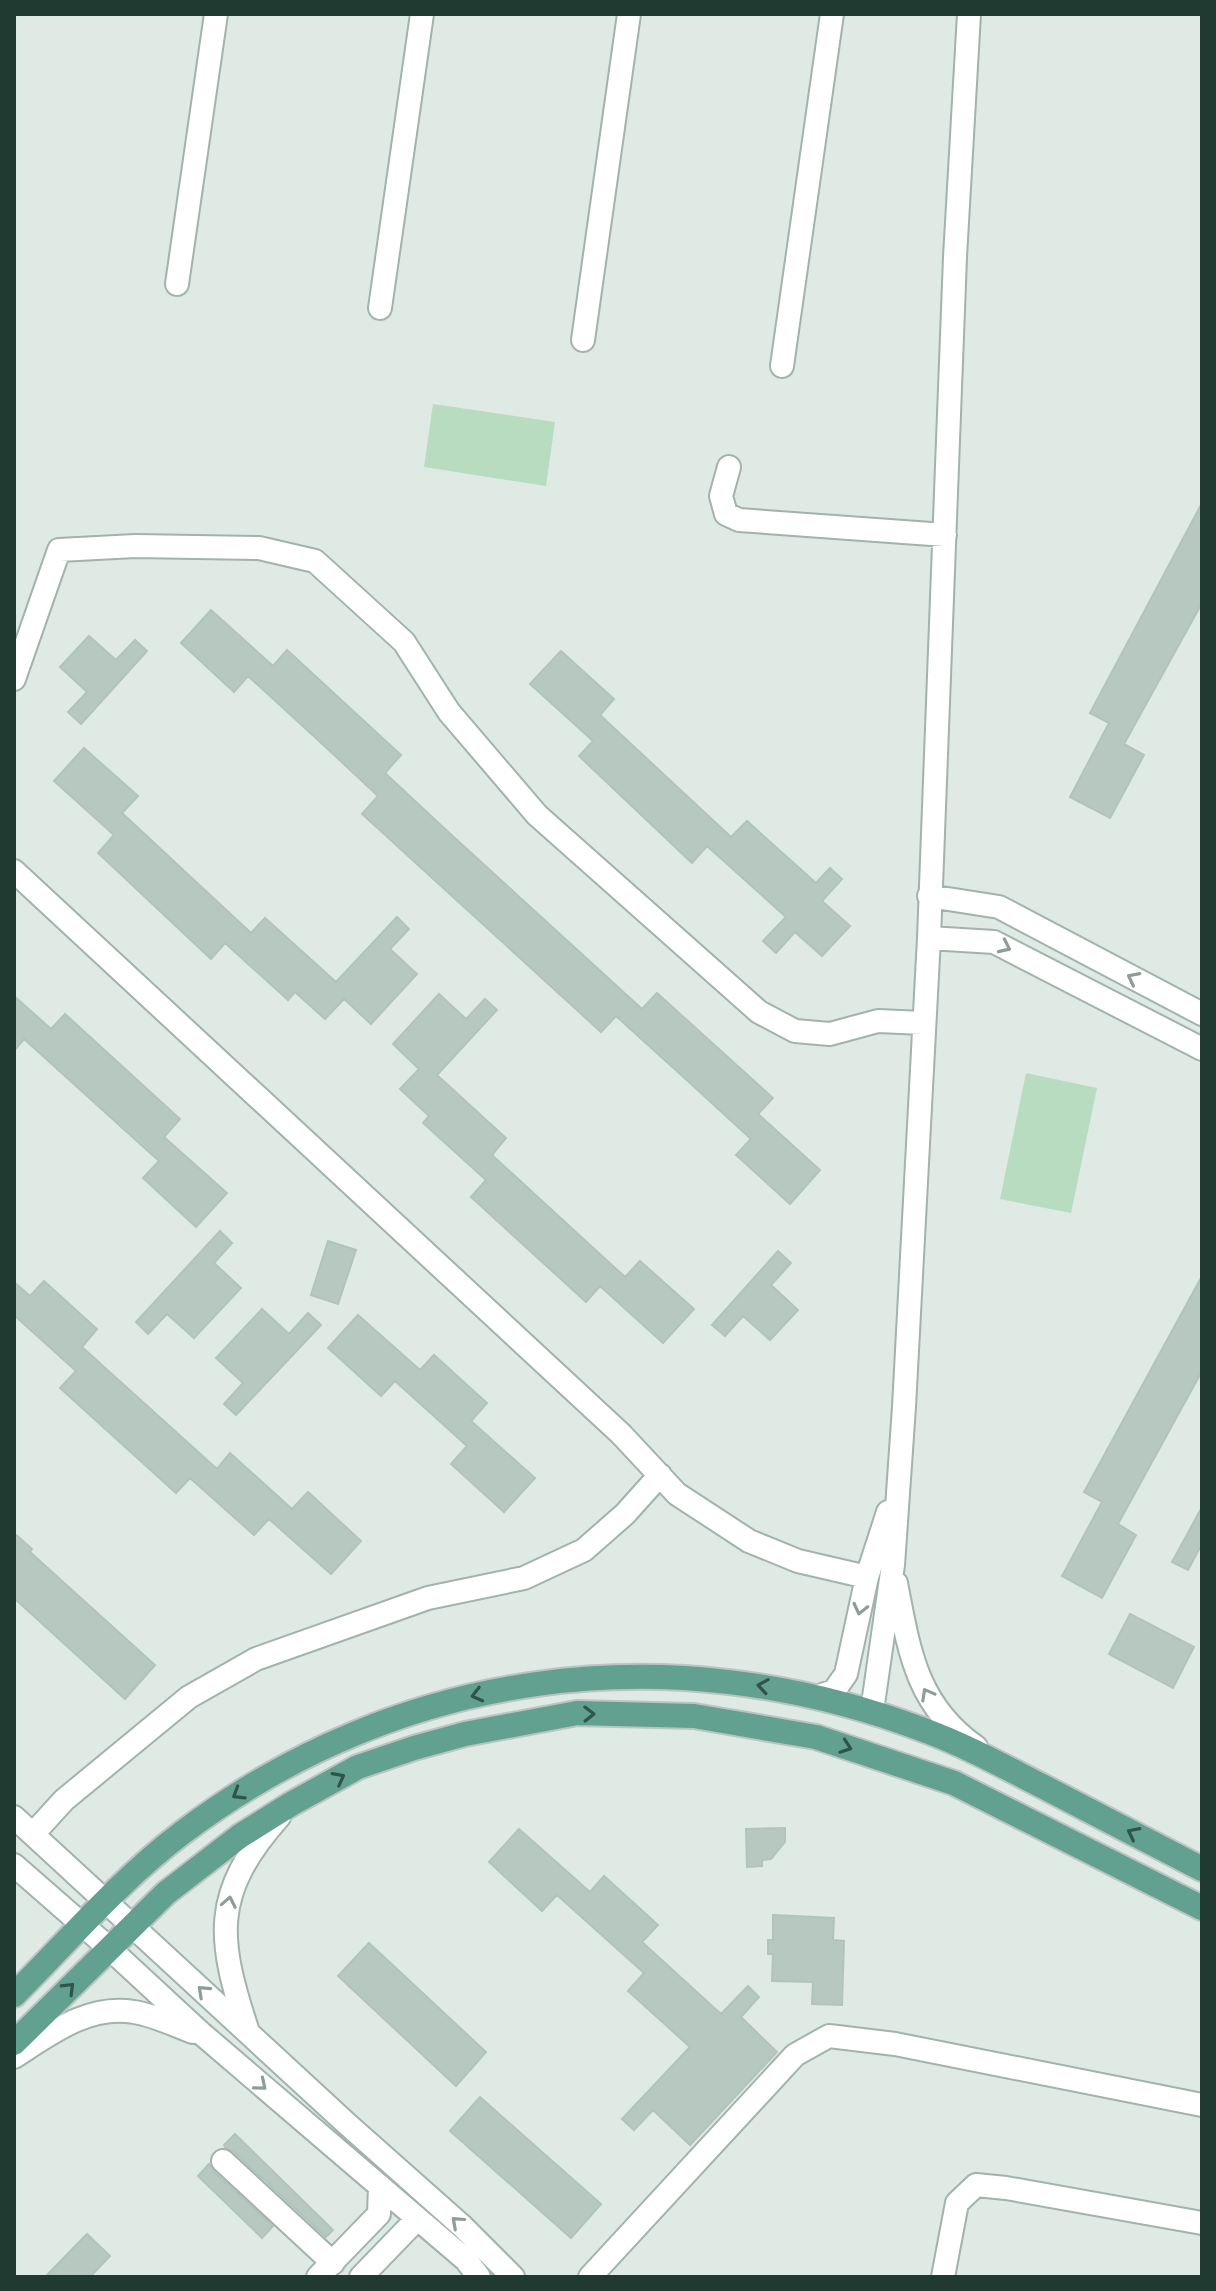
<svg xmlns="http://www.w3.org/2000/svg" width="1216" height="2291" viewBox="0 0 1216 2291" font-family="'Sofia Sans Condensed',sans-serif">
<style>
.green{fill:#b7dcc0}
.building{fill:#b7c8c0;stroke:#b1c4bb;stroke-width:2}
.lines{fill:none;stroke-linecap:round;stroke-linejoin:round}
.minor-casing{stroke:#a2b2ac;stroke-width:26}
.major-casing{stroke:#bcc4c2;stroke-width:28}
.minor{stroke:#fff;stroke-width:22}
.major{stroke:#62a08f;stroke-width:24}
.oneway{stroke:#909c98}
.oneway2{stroke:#305449}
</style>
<rect width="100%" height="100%" fill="#dfeae5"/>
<path class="green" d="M433,404L555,422L546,486L424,467Z
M1026,1073L1097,1088L1071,1213L1000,1199Z"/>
<path class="building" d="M1202,503V603L1124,744L1144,755L1110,818L1070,797L1109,723L1090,713Z
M211,610L273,666L287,650L401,755L385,773L445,829L642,1009L657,993L773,1098L758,1114L820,1170L790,1204L736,1155L751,1139L690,1083L616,1016L601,1032L362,814L378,796L318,740L248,676L234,692L181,643Z
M89,636L116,660L135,640L147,651L81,724L68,712L87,692L60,667Z
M561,651L614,699L600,715L731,837L747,821L816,883L830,868L842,879L822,901L850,926L822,956L795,932L776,953L763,941L786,917L707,846L692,863L579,756L593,741L530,684Z
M84,748L138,796L122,813L251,933L265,918L336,982L397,917L409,929L390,949L417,974L371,1024L344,999L325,1019L295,992L288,1000L225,943L211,959L98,853L114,835L54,781Z
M439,994L466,1019L485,999L497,1010L437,1075L506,1138L492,1155L554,1212L625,1277L640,1261L694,1309L663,1343L600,1286L586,1302L471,1197L486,1180L423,1123L429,1116L400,1089L419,1069L393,1044Z
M14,996L51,1029L65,1014L180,1119L164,1137L227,1193L196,1227L143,1178L159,1161L24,1039L14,1051Z
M220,1231L232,1243L214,1263L241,1288L194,1338L167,1314L148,1334L136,1322Z
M328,1241L356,1250L338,1304L311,1295Z
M778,1251L791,1263L771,1285L798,1310L770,1340L743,1316L725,1336L712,1325Z
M1202,1276V1371L1118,1524L1136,1535L1102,1598L1062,1576L1102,1502L1084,1492Z
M44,1281L97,1329L82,1347L217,1469L230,1453L292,1509L308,1492L361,1541L331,1574L269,1519L254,1535L190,1478L176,1493L60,1388L76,1371L14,1315V1282L30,1296Z
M262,1309L289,1334L308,1313L321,1325L236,1415L224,1404L243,1383L216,1358Z
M358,1315L420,1370L434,1355L487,1403L471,1421L535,1478L504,1512L451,1464L467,1446L395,1381L381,1396L328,1348Z
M1202,1507V1544L1188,1570L1172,1562Z
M14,1533L32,1549L30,1552L155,1665L125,1699L14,1598Z
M1130,1614L1194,1647L1173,1688L1109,1654Z
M785,1828V1842L771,1859L762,1860V1866L747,1867L746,1829Z
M519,1829L590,1892L604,1876L658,1925L642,1942L721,2014L748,1986L759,1997L741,2017L777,2052L690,2145L653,2110L634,2130L622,2119L690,2047L628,1991L644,1973L557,1895L542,1911L489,1862Z
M773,1915L834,1918L833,1940L844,1941L842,2005L812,2004L813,1982L772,1981L773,1954H768V1940H773Z
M369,1943L486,2052L456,2086L338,1976Z
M480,2097L601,2204L571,2238L450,2131Z
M235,2134L333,2230L326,2237L233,2151L225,2147L224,2145Z
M209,2164L213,2171L273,2226L262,2238L198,2176Z
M87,2234L110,2256L90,2277H45Z"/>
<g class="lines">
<g class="minor-casing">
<path id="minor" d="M177,284L216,14
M380,308L422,14
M583,340L629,14
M782,366L832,14
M729,467L721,496L726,514L739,520L945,535
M14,679L59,550L135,546L259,548L315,561L404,642L449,712L537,815L759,1012L795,1031L830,1034L878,1021L923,1023
M14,871L621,1434L677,1494L749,1541L798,1561L867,1577
M929,896L999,907L1202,1014
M929,938L994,942L1202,1049
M896,1583C909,1650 916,1705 976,1747
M819,1696L834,1691L846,1674L867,1577L888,1512
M872,1711L893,1565L904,1407L929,938L955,257L969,14
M14,1817L346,2123L462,2226L513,2277
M33,1834L64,1800L189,1697L256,1659L428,1598L524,1578L584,1550L625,1514L660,1475
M14,1865L109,1948L202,2034L466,2260L479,2277
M248,2032C217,1938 211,1894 279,1817
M14,2057C50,2034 88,2004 134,2012C154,2015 174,2025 193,2032
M223,2161L333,2263
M318,2277L379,2214L380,2186
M361,2277L417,2219
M590,2277L795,2055L829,2036L895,2044L1202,2105
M943,2277L957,2203L976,2185L1006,2188L1202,2223"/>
</g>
<g class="major-casing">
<path id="major" d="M14,1995C68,1941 121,1879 182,1833C399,1669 668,1634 921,1729C963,1744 1003,1766 1042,1786C1095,1814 1149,1841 1202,1869
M14,2043L166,1893L240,1836L291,1804L358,1767L414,1748L465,1734L577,1713L694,1716L816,1737L954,1783L1202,1908"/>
</g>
<use href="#minor" class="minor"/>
<use href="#major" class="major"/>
</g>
<defs><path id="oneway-chevron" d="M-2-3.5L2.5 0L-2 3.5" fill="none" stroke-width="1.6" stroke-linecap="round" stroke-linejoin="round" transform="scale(2)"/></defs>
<g class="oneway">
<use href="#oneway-chevron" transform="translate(1005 947) rotate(25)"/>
<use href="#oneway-chevron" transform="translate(1133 978) rotate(-153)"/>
<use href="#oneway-chevron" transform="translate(860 1609) rotate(103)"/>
<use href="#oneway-chevron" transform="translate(927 1694) rotate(-119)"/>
<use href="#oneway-chevron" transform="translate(229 1902) rotate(-79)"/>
<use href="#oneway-chevron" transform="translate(203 1991) rotate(-137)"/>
<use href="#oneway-chevron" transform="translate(261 2085) rotate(40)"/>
<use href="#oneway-chevron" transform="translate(457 2222) rotate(-138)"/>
</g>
<g class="oneway2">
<use href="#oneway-chevron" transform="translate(763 1686) rotate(-171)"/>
<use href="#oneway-chevron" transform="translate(477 1695) rotate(166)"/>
<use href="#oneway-chevron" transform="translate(589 1714) rotate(-1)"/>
<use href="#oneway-chevron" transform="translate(846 1747) rotate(19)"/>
<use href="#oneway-chevron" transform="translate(339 1778) rotate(-28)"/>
<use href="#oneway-chevron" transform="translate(238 1794) rotate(148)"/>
<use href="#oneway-chevron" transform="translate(1133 1833) rotate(-153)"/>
<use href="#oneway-chevron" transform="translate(69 1988) rotate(-45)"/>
</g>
<rect width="1216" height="2291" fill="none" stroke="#203a32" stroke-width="32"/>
</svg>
